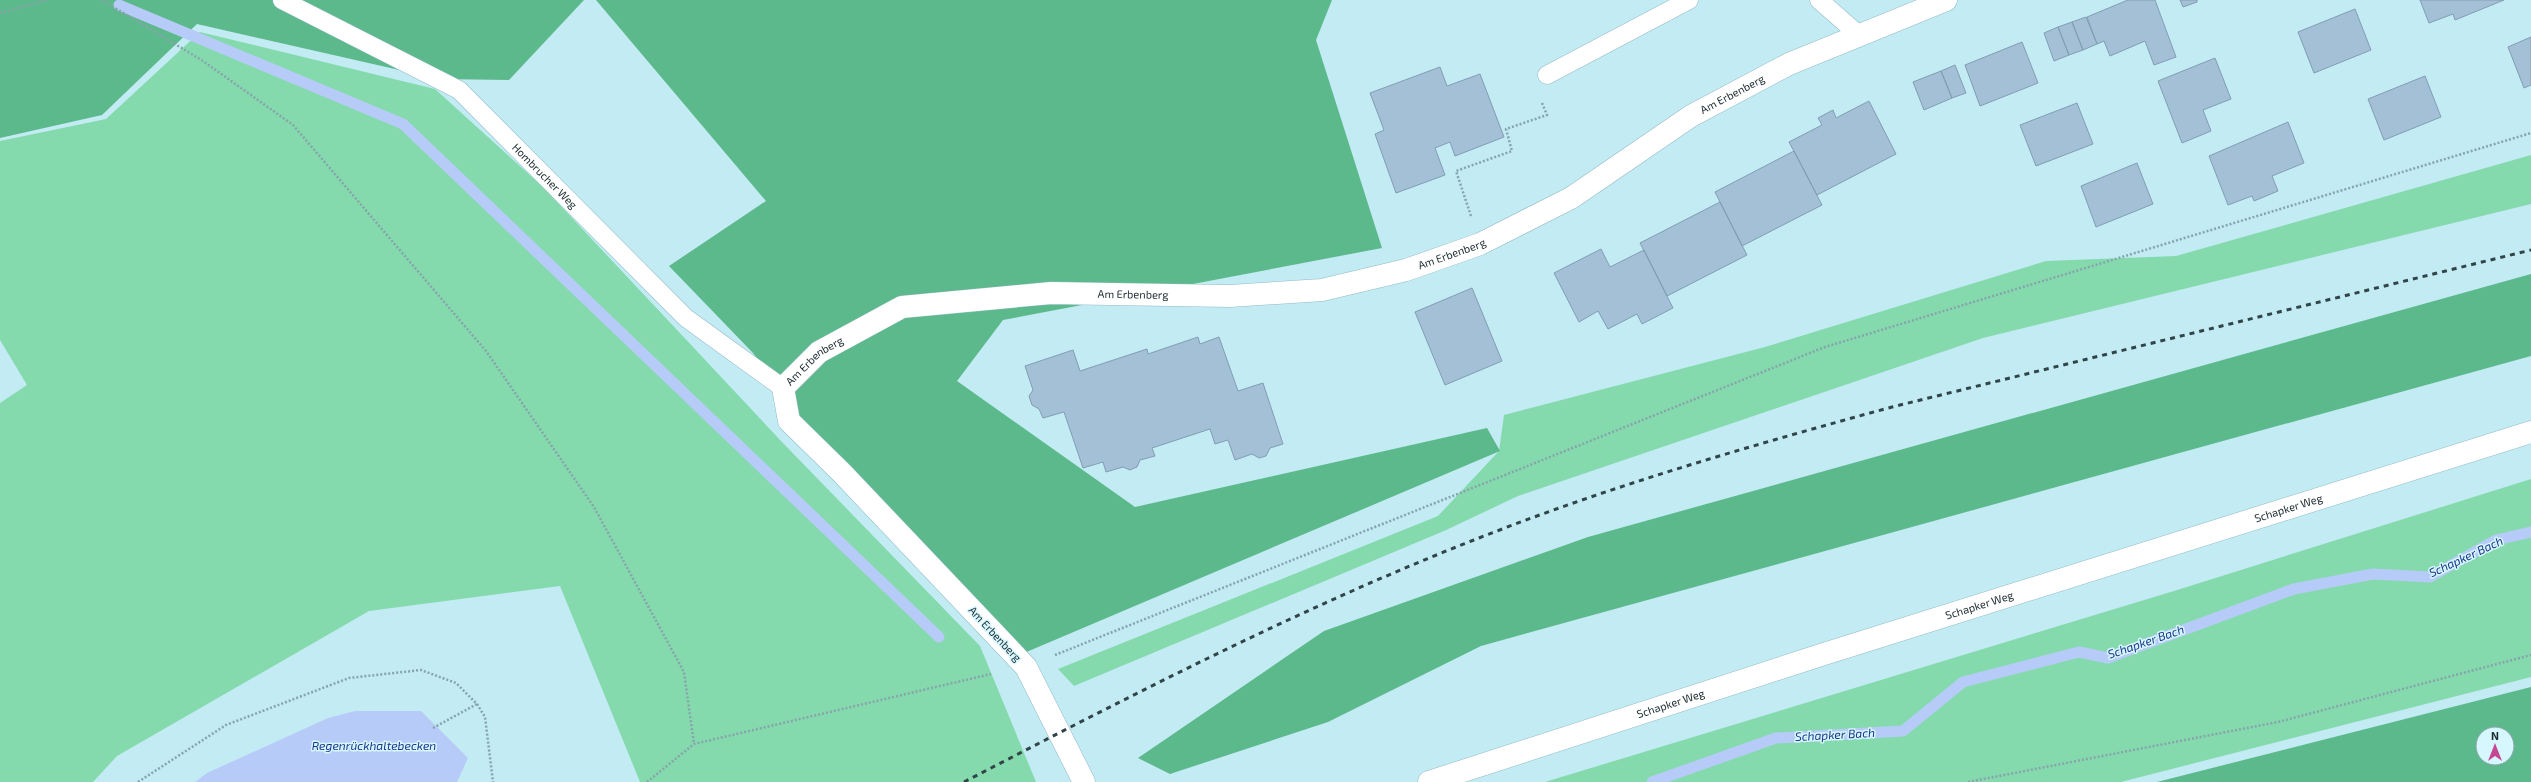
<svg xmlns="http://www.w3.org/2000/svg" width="2531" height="782" viewBox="0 0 2531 782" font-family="'Exo 2',sans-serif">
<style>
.green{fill:#85daad}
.forest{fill:#5cb98b;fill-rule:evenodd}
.water{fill:#b7cbf9}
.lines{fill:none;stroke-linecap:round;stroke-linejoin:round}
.stream{stroke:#b7cbf9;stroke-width:11}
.building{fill:#a3c0d6;stroke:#819db2}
.lane-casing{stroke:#93bac3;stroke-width:19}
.street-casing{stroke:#93bac3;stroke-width:23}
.secondary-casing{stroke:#93bac3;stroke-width:23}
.path{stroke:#85a4ab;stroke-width:2.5;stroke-dasharray:2 2;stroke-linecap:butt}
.lane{stroke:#fff;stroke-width:18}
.street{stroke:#fff;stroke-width:22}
.secondary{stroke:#fff;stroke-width:22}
.rail{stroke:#314448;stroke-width:3;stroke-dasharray:5 5;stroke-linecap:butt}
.labels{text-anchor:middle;stroke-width:3;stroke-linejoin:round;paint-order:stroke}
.street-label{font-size:11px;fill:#1b2a2e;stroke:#d6f7fe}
.water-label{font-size:12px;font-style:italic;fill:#1b3589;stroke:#d6f7fe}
</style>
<rect width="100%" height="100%" fill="#c2ebf4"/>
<path class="green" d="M200,32L435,89L543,187L781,441L980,646L1036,782H640L560,586L369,611L117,756L93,782H0V403L27,385L0,340V141L106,119Z
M2531,155V204L1983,338L1518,496L1444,531L1074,686L1058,669L1438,516L1499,451L1504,415L1765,347L2046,261L2176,256Z
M2531,479V677L2121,782H1545L2174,591Z"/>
<path class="forest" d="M0,0H584L509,80L439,79L197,24L102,115L0,138Z
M596,0H1332L1316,40L1382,248L1003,320L957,381L1135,507L1487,428L1500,451L1017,656L821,444L753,353L669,266L766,201Z
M2531,274V356L1481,646L1328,722L1170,774L1138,758L1324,631L1588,537Z
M2531,687V782H2157ZM2483,734H2507V758H2483Z"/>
<path class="water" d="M355,711H421L468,758L457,782H195L207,773L328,718Z"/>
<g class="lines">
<path class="stream" d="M119,5L403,124L939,637
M1652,782L1776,738L1903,731L1963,682L2079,652L2108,658L2294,589L2373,574L2430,577L2496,540L2531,532"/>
</g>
<path class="building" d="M2128,0H2155L2176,57L2154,65L2145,41L2110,56L2104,41L2097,44L2087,17Z
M2180,0H2197V2L2183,7Z
M2420,0H2504L2455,20L2453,14L2429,23Z
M2355,9L2371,50L2314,73L2298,32Z
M2086,17L2097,44L2083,50L2072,22Z
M2072,22L2083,50L2069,55L2058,27Z
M2058,27L2069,55L2054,61L2044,33Z
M2531,37V85L2524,88L2508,47Z
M2022,42L2038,83L1980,106L1965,65Z
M2215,58L2231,99L2203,110L2211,131L2182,143L2158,81Z
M1955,65L1966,93L1952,98L1941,71Z
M1440,67L1447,86L1480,74L1504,137L1455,156L1450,142L1435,148L1445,175L1396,193L1375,134L1384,130L1370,93Z
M1941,71L1952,98L1924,110L1913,82Z
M2425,76L2441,117L2384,140L2368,99Z
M1869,101L1896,154L1817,195L1789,142L1822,125L1818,118L1833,110L1836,118Z
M2077,103L2093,144L2036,166L2020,125Z
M2288,122L2304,163L2272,176L2278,191L2254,201L2252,196L2228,205L2209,156Z
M1794,151L1822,205L1742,246L1715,192Z
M2137,163L2153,204L2096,227L2081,186Z
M1720,202L1747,255L1667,296L1640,243Z
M1601,249L1610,267L1644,250L1673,308L1642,324L1637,314L1608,329L1598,311L1579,322L1554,273Z
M1472,288L1502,361L1445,385L1415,312Z
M1198,337L1200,344L1219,337L1238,391L1263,383L1283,444L1270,448L1266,456L1259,458L1252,454L1235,460L1228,440L1215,444L1210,429L1152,448L1155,456L1140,460L1137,467L1130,470L1123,467L1106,472L1103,462L1083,468L1064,412L1043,418L1039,409L1032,405L1029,396L1033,390L1025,366L1073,350L1080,371L1147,349L1148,354Z"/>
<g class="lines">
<g class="lane-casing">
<g id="lane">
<path id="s1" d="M282,0L459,90L686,318L783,388"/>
<path d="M1819,0L1859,35"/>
<path d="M1547,75L1689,0"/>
</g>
</g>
<g class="street-casing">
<g id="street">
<path id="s2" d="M1084,782L1026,667L842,473L789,421L783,388L819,352L902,307L1051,293L1230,296L1322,290L1406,270L1480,244L1571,198L1691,116L1789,64L1946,0"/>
</g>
</g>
<g class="secondary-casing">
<g id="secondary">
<path id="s3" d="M1429,782L1824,654L2531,432"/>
</g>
</g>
<path class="path" d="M102,0L203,61L293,125L486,351L594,507L684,672L694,744
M0,13L48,0
M1471,216L1456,171L1512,151L1506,129L1547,115L1542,103
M1055,655L1825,347L2531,133
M433,728L477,704
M138,782L226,725L349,678L421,670L456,683L477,704L485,717L493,782
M647,782L694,744L991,674
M1968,782L2278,722L2531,655"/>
<use href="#lane" class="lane"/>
<use href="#street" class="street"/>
<use href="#secondary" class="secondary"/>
<path class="rail" d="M964,782C1132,695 1302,607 1479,538C1613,485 1753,445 1892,407L2531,250"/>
</g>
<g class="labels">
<g class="street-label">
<text dy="4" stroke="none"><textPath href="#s2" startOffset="1529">Am Erbenberg</textPath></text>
<text dy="4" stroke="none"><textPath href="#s1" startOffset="320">Hombrucher Weg</textPath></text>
<text dy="4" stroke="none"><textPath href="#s2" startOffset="1205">Am Erbenberg</textPath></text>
<text dy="4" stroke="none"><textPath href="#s2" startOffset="881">Am Erbenberg</textPath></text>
<text dy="4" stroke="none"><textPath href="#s2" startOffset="546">Am Erbenberg</textPath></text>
<text dy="4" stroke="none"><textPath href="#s3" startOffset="902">Schapker Weg</textPath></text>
<text dy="4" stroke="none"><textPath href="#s3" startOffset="578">Schapker Weg</textPath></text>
<text transform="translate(995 634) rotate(47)" y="4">Am Erbenberg</text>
<text dy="4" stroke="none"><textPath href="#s3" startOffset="254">Schapker Weg</textPath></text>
</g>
<g class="water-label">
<text transform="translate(2466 557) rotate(-25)" y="4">Schapker Bach</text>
<text transform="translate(2146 642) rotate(-19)" y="4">Schapker Bach</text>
<text transform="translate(1835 735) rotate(-3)" y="4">Schapker Bach</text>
<text x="374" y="750">Regenrückhaltebecken</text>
</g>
</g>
<g transform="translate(2495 746)"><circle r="19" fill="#d6f7fe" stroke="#8ba5ab"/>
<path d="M0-3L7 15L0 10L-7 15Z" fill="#c54794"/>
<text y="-6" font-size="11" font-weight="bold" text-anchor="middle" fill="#1b2a2e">N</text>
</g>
</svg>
